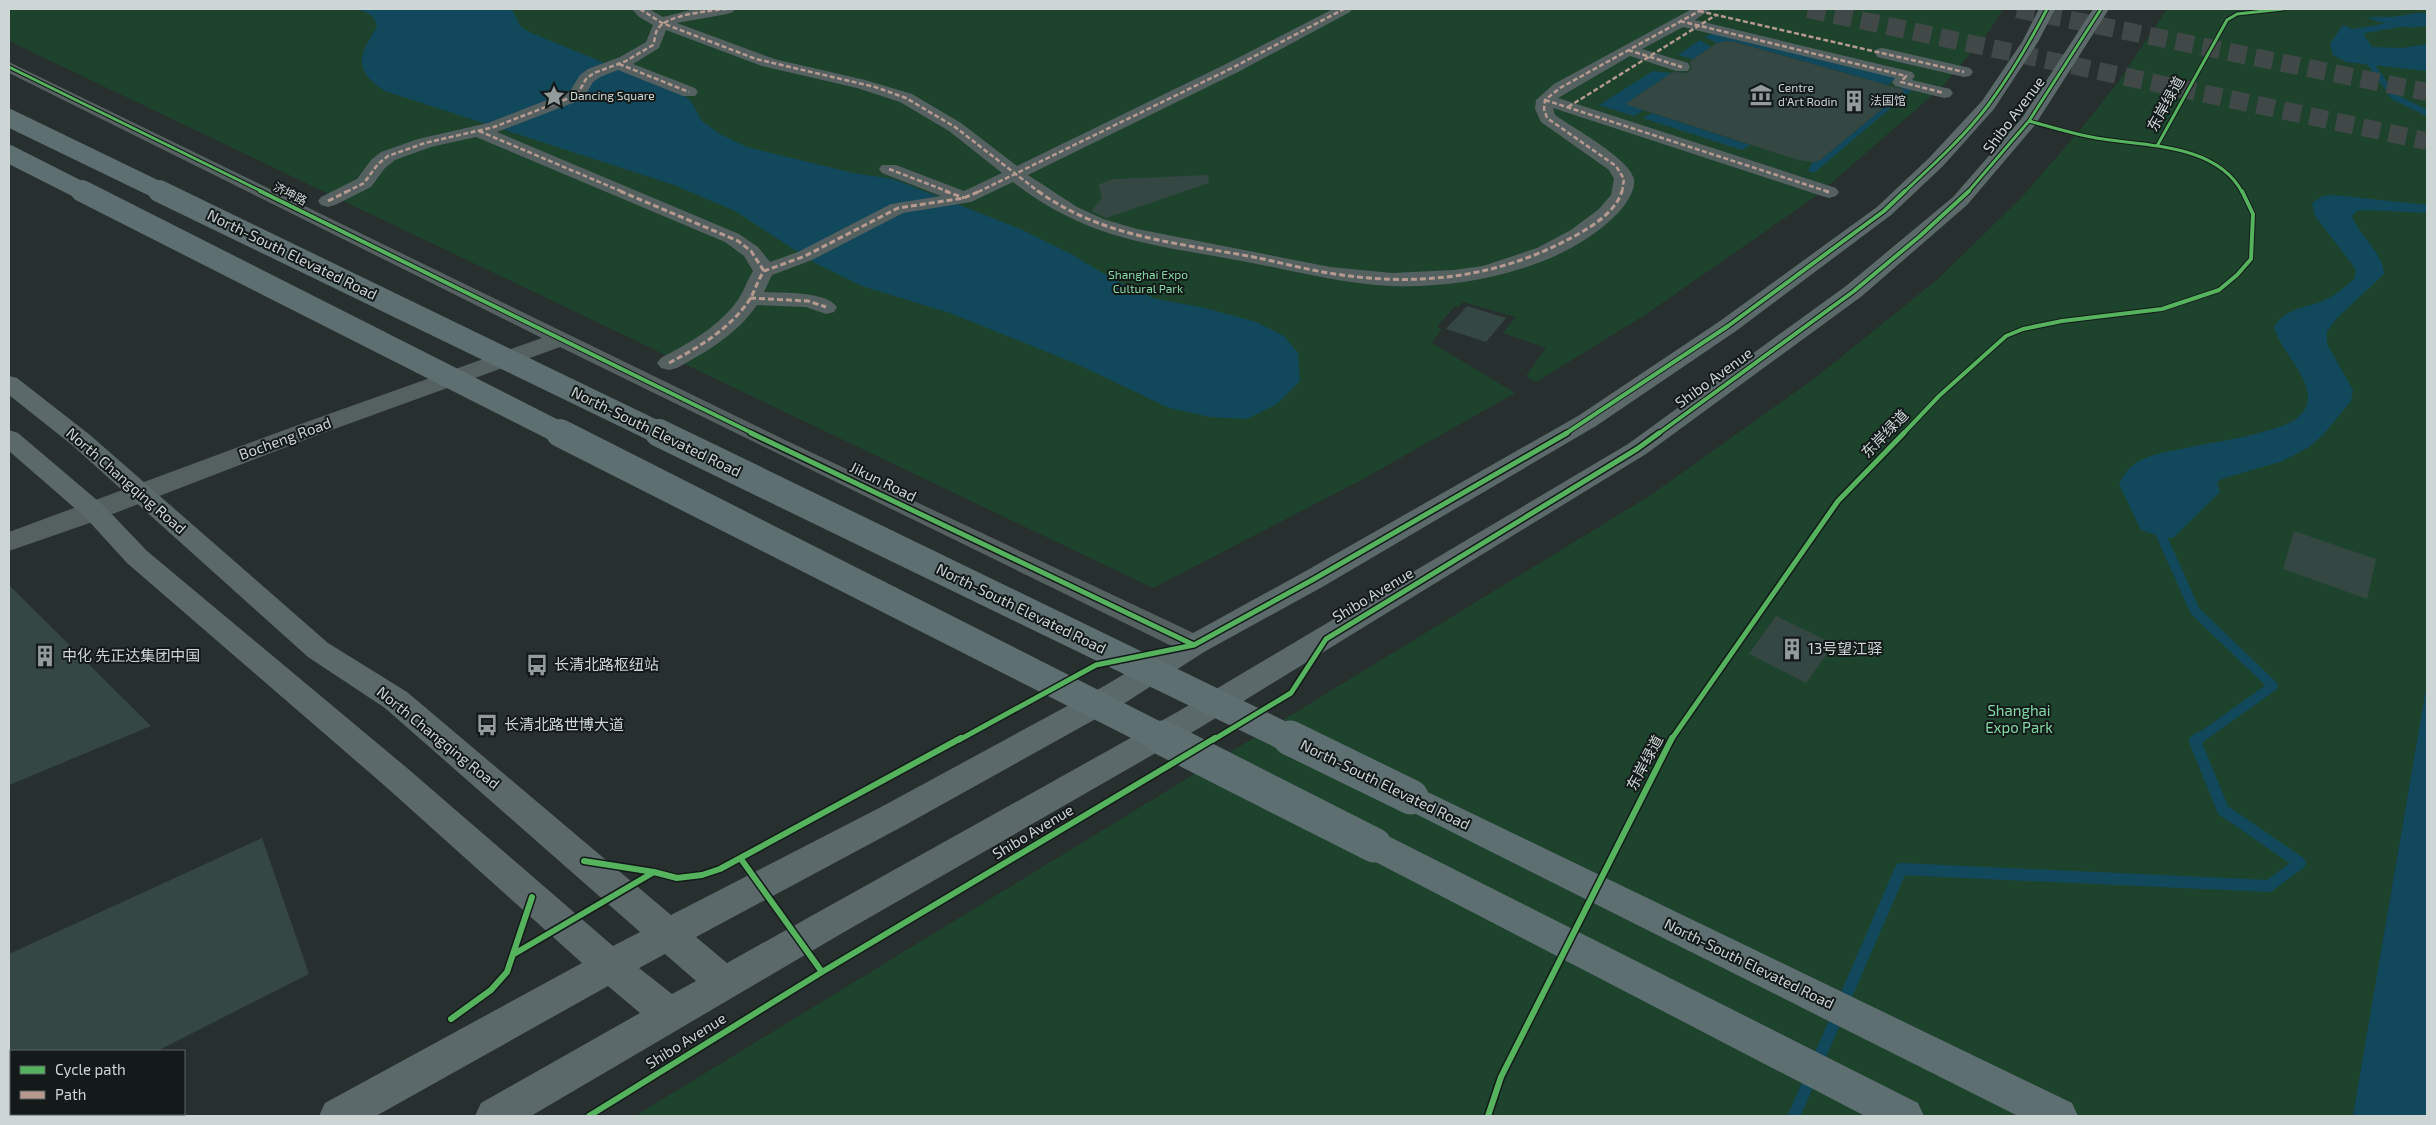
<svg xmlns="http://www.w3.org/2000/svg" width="2436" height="1125" viewBox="0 0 2436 1125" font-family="'Exo 2','Noto Sans SC',sans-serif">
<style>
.green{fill:#1d432d}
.water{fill:#12485b}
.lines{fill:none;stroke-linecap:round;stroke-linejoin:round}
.stream-far2{stroke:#12485b;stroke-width:6}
.stream-far1{stroke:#12485b;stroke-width:10}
.stream{stroke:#12485b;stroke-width:12}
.building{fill:#344742}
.major-tunnel{stroke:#414948;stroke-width:18;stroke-dasharray:18 9;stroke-linecap:butt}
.minor{fill:#556061;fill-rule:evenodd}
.major{fill:#5b696b;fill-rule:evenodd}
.highway{fill:#5e6f72;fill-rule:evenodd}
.highway-bridge-far3{stroke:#5e6f72;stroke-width:18}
.highway-bridge-far2{stroke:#5e6f72;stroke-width:22}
.highway-bridge-far1{stroke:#5e6f72;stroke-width:28}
.highway-bridge{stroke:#5e6f72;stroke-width:35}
.quiet-far1{stroke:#b69a8f;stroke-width:2.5;stroke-dasharray:5 2.5;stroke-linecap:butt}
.quiet{stroke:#b69a8f;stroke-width:3;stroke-dasharray:6 3;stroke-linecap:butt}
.cycleway-far3-casing{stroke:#131a19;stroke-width:5}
.cycleway-far2-casing{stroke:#131a19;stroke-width:6}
.cycleway-far1-casing{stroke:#131a19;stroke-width:8}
.cycleway-casing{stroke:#131a19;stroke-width:9}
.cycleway-far3{stroke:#56b35d;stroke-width:3}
.cycleway-far2{stroke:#56b35d;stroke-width:4}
.cycleway-far1{stroke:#56b35d;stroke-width:5}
.cycleway{stroke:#56b35d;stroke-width:6}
.labels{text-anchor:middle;stroke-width:4;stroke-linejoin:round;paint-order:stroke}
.far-poi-label{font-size:12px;fill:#cdd6d5;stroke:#131a19;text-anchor:start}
.far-street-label{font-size:12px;fill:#cdd6d5;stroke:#131a19}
.far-park-label{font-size:12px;fill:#84daa4;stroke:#131a19}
.street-label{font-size:15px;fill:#cdd6d5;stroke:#131a19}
.poi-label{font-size:15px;fill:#cdd6d5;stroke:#131a19;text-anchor:start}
.park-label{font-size:15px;fill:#84daa4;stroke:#131a19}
</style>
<rect width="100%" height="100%" fill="#28302f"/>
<path class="green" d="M9,9H2003L1990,30L1941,88L1816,196L1645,315L1536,382L1526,376L1546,348L1503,333L1516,317L1463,302L1459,307L1455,306L1437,327L1442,329L1432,343L1515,393L1363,479L1153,588L9,41Z
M2167,9H2427V683L2353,1116H635L1651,495L1815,378L1938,279L2021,198L2081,129L2119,81Z"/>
<path class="water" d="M357,9H512L520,26L529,32L683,95L690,100L702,121L720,134L747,147L853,173L893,179L1018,228L1073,255L1114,280L1156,299L1201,307L1256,322L1284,336L1298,353L1300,381L1277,404L1247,419L1211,417L1169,408L1079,365L950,313L862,286L815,263L735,211L674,185L385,91C353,70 358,57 377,27C375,15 368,13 357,9Z
M2417,13H2427V26C2406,30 2386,25 2366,17H2393Z
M2343,25L2363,33L2372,47L2403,48L2427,44V71L2346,62L2333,55L2330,44Z
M1712,33L1897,77L1888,85L1735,42L1717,43L1705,37Z
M1700,40L1711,47L1693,59L1678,55Z
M1653,71L1672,73L1631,100L1630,102L1644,110L1634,116L1599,105Z
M1902,87L1912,90L1814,173L1808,171L1813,162L1820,160L1900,94L1899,90Z
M1652,113L1750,145L1742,150L1643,118Z
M2334,195L2427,205V213L2366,210L2357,211L2352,216C2360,237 2383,252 2384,274L2336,319L2327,332V344L2353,390L2351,401L2323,435L2309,447L2283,461L2221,479L2217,483L2220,492L2173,538L2162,537L2141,530L2119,484C2124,474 2129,467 2139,461C2155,453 2173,451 2190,447C2222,441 2257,436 2287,424C2297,420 2308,410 2308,399C2309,375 2280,350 2274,327C2285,308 2306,308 2325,300C2336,295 2345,287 2354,279L2356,271L2352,264L2315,216L2312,203L2323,196Z
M2427,683V1116H2353L2358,1086Z"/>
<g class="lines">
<path class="stream-far2" d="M2351,36L2349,33L2427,19
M2364,54L2394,97L2427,113"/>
<path class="stream-far1" d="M2162,524V537L2195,611L2273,686L2197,740"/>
<path class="stream" d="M1794,1116L1901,869L2269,886L2300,863L2223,810L2195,741L2199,738"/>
</g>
<path class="building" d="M1728,41L1735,42L1905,90L1820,160L1813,162L1798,160L1625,104L1673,72L1688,73L1692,68L1689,62L1717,43Z
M1208,175L1209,183L1106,218L1091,211L1102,198L1098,185L1113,179Z
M1467,306L1506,318L1486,342L1446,329Z
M2294,531L2376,559L2367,599L2283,569Z
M9,585L151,726L9,785Z
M1776,616L1834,644L1806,683L1749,654Z
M262,838L309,974L157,1051H9V954Z"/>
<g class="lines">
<path class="major-tunnel" d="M1808,9L2427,141
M2017,9L2427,92"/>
<path class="minor" d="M632,9H649L663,17L695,9H735L733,12L727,14L677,23L774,59L865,80L912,94L961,123L1017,166L1228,63L1333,9H1352L1350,12L1240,71L1028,175L1077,207L1103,219L1137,229L1330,267L1392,273L1454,270L1483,266L1537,248L1571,230L1599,209L1611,195L1614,179L1609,170L1541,122L1535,109L1536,100L1554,84L1692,9H1711L1695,20L1912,72L1915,76L1912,80L1950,89L1953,93L1950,97L1944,98L1895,86L1892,82L1895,78L1683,27L1642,49L1688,63L1690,67L1688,71H1676L1630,56L1558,98L1836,188L1839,192L1836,196L1829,198L1822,196L1553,108L1555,115C1573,128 1629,158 1634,179C1636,191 1625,205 1618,213C1564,269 1465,289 1391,286C1344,284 1299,272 1252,263C1160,245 1091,243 1013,182L971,202L903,213L812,260L772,275L764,292C782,293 826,291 837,307L834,312L826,314L806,307L757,305C737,334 708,351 677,368L669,370L661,368L657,363L661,358C687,344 715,329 734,305C743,295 746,282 753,271L744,256L725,242L476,137L431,147L395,160L385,168L371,187L335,205L328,207L321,205L318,201L321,197L357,179L371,160L381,152L418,139L488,123L570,91L580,75L588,69L620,57L646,42L653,25L639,17ZM666,30L762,66L857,88L900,102L949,131L1002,173L964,191L896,165H882L879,169L882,173L941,196L891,204L798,252L770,262L758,247L739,234L497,132L583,99L593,82L600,77L618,70L683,96H695L698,92L695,88L633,64L659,48Z
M1883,48L1970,68L1973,72L1970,76L1964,77L1877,57L1875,53L1877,49Z
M9,62L783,439L1204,638L1209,645L1204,652L1194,655L1184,652L560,347L315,436L84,525L9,551V532L298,425L542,338L9,73Z"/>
<path class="major" d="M2039,9H2055L2038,42L1994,109L1943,166L1891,215L1736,331L1596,426L1324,586L1204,652L1128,701L907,824L696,937L727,963L1179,711L1628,444L1846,286L1953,197L2022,118L2093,9H2109L2035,125L1967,205L1862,296L1646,454L1201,727L839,935L531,1116H475L481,1103L640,1013L608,986L376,1116H319L325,1103L582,963L385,786L127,563L86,518L9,451V430L18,433L104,506L147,551L407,768L613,946L640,932L385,708L308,657L72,445L9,395V376L17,378L90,435L328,643L407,692L671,915L883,806L1106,685L1184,638L1304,572L1578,416L1720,321L1877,207L1929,158L1982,101L2022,42ZM665,954L696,981L672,994L639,968Z"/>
<path class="highway" d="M1411,784L2072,1103L2078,1116H2018L1400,806L1395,797L1400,788Z
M1374,831L1386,835L1918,1103L1924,1116H1865L1362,855L1357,845L1362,835Z"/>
<path class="highway-bridge-far3" d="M9,118L162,192
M9,154L84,192"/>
<path class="highway-bridge-far2" d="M82,191L562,434
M159,191L661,434"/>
<path class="highway-bridge-far1" d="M560,433L1166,740
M659,433L1292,740"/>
<path class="highway-bridge" d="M1163,738L1374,845
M1290,738L1411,797"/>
<path class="quiet-far1" d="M640,9L662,23L756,59L875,87L906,98L955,127L1039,192
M1699,11L1964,72
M1680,21L1906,76L1901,82L1944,93
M1628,50L1682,67
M619,64L689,92
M1545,100L1829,192
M1568,107L1716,15
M479,131L623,192
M889,169L949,192
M346,192L364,183L378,164L388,156L425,143L494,127L577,95L586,79L594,73L626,61L653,45C655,40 655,34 657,30C666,14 710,11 727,9
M978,192L1234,67L1344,9
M1622,192L1624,179L1616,166L1547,118L1544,109L1545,100L1560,88L1703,9"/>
<path class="quiet" d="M620,191L738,241L751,251L764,271
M945,191L964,198
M1038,191C1097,234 1167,242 1237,254C1268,259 1298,268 1329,273C1412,287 1493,279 1567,240C1587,230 1616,213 1622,191
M1825,191L1829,192
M328,201L348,191
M750,298L808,301L826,307
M669,363C699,347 728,330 748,302C755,292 757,281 764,271L805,256L898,208L964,198L980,191"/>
<g class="cycleway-far3-casing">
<path id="cycleway-far3" d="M9,67L263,192
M2029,121C2051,127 2073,134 2096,138C2143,146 2216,143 2242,192
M2157,146L2227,20L2237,14L2283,9
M1904,192C1933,165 1965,136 1989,104C2011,74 2030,42 2047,9
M1968,192L2029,121L2101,9"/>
</g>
<g class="cycleway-far2-casing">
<path id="cycleway-far2" d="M260,191L754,434
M1565,434L1728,326L1884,211L1905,191
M1658,434L1854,291L1920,236L1969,191
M1903,434L1939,396L2006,336L2023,329L2062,321L2162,309L2219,290L2237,275L2251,259L2253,214L2242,191"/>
</g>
<g class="cycleway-far1-casing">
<path id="cycleway-far1" d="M751,433L1194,645
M959,740L1096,665L1194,645L1314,579L1567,433
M1213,740L1291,693L1326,639L1637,449L1659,433
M1671,740L1838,501L1904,433"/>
</g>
<g class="cycleway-casing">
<path id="cycleway" d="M741,859L822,972
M584,861L654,872L677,878L702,875L720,869L961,738
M514,954L654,872
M451,1019L491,990L507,972L532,897
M589,1116L822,972L1215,738
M1488,1116L1501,1077L1672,738"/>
</g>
<use href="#cycleway-far3" class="cycleway-far3"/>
<use href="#cycleway-far2" class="cycleway-far2"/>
<use href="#cycleway-far1" class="cycleway-far1"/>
<use href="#cycleway" class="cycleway"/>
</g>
<defs>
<g id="museum-bare" transform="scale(1.725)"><path d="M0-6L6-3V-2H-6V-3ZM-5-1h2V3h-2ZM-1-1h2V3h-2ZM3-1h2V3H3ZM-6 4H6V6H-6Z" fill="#939c9b" stroke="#131a19" stroke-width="2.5" paint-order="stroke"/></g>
<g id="sight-bare" transform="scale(1.725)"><path d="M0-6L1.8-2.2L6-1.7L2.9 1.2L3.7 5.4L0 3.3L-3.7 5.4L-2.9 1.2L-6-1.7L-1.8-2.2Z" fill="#939c9b" stroke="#131a19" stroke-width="2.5" paint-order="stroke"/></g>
<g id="building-bare" transform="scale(1.725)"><path d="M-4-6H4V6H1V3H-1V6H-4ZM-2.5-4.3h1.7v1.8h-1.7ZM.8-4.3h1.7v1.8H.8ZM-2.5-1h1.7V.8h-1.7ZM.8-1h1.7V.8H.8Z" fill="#939c9b" stroke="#131a19" stroke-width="2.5" paint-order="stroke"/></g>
<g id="bus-bare" transform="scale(1.725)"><path d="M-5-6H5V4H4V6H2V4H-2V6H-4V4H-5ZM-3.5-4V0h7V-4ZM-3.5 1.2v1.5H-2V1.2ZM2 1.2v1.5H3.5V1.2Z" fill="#939c9b" stroke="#131a19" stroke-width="2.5" paint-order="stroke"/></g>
</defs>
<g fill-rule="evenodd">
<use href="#museum-bare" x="1761" y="95"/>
<use href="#sight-bare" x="554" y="96"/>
<use href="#building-bare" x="1854" y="101"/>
<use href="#building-bare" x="1792" y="649"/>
<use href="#building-bare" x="45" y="656"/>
<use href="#bus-bare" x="537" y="665"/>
<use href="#bus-bare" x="487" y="725"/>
</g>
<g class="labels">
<g class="far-poi-label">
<text x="1778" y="92">Centre<tspan x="1778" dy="14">d'Art Rodin</tspan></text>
<text x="570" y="100">Dancing Square</text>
<text x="1870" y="105">法国馆</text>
</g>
<g class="far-street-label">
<text transform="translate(290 194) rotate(27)" y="4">济坤路</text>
</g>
<g class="far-park-label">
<text x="1148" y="279">Shanghai Expo<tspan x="1148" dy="14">Cultural Park</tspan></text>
</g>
<g class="street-label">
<text transform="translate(2166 104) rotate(-61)" y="5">东岸绿道</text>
<text transform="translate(2014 115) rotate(-53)" y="5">Shibo Avenue</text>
<text transform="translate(292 255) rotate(26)" y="5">North-South Elevated Road</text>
<text transform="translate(1714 378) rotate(-36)" y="5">Shibo Avenue</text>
<text transform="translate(656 432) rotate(26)" y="5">North-South Elevated Road</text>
<text transform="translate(1885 434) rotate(-46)" y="5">东岸绿道</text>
<text transform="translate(285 439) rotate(-20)" y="5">Bocheng Road</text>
<text transform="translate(126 481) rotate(41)" y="5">North Changqing Road</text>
<text transform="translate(883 482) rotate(26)" y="5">Jikun Road</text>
<text transform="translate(1373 595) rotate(-31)" y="5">Shibo Avenue</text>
<text transform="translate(1021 609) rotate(26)" y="5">North-South Elevated Road</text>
<text transform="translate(438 738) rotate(39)" y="5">North Changqing Road</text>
<text transform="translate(1645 763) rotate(-62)" y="5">东岸绿道</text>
<text transform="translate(1385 785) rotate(26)" y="5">North-South Elevated Road</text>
<text transform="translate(1033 832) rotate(-31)" y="5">Shibo Avenue</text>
<text transform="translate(1749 964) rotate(26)" y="5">North-South Elevated Road</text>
<text transform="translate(686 1041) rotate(-32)" y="5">Shibo Avenue</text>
</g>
<g class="poi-label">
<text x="1808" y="654">13号望江驿</text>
<text x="62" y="661">中化 先正达集团中国</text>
<text x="554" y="670">长清北路枢纽站</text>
<text x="504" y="730">长清北路世博大道</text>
</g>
<g class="park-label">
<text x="2019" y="716">Shanghai<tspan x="2019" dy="17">Expo Park</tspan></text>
</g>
</g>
<rect width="2436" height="1125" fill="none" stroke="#cdd6d5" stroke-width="20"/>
<rect x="10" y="1050" width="175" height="65" fill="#131a19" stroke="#5d6564"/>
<rect x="20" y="1066" width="25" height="8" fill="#56b35d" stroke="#5d6564"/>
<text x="55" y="1075" font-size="15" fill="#cdd6d5">Cycle path</text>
<rect x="20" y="1091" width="25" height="8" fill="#b69a8f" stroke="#5d6564"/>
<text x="55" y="1100" font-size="15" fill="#cdd6d5">Path</text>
</svg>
